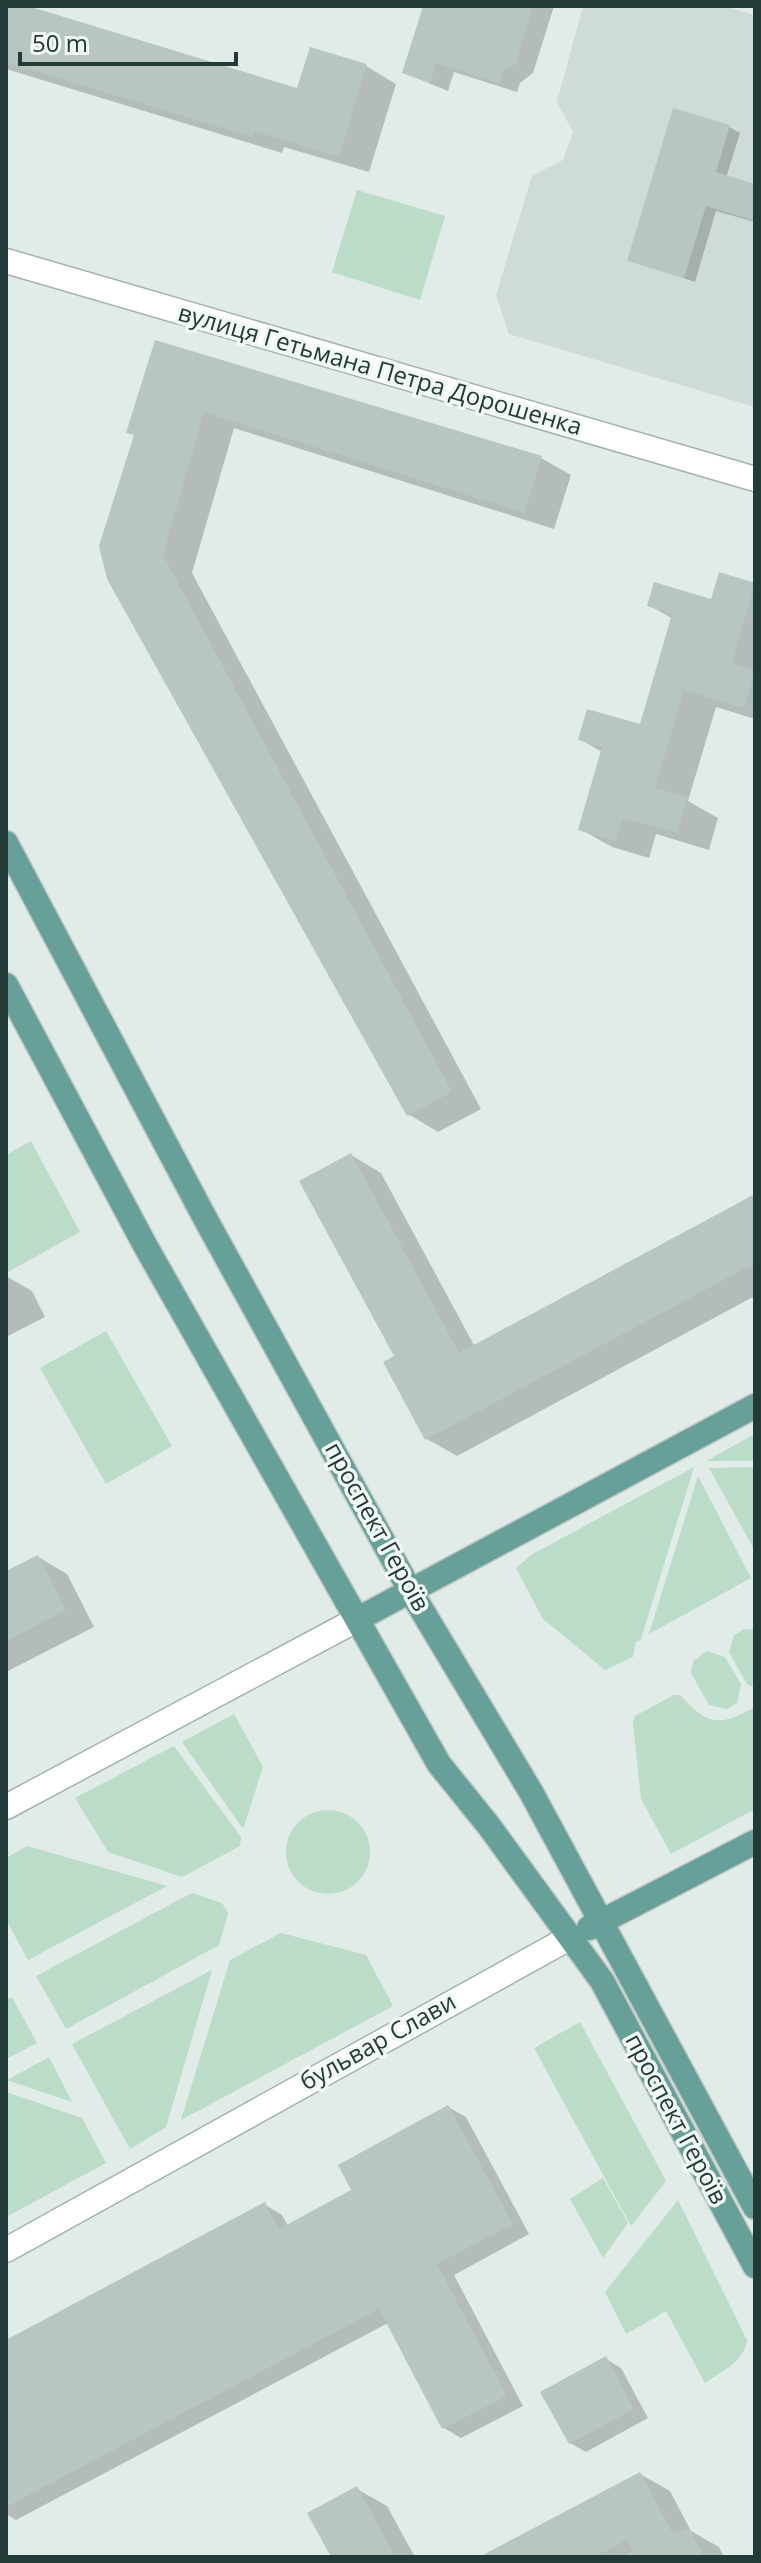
<svg xmlns="http://www.w3.org/2000/svg" width="761" height="2563" viewBox="0 0 761 2563" font-family="'Open Sans',sans-serif">
<style>
.built{fill:#cfdbd7}
.green{fill:#badcc8}
.shadow{fill:#0003}
.building{fill:#b7c6c1}
.lines{fill:none;stroke-linecap:round;stroke-linejoin:round}
.minor-casing{stroke:#a4b3b0;stroke-width:27}
.major-casing{stroke:#c1c8c7;stroke-width:27}
.minor{stroke:#fff;stroke-width:24}
.major{stroke:#67a098;stroke-width:24}
.labels{text-anchor:middle;stroke-width:7;stroke-linejoin:round;paint-order:stroke}
.street-label{font-size:24px;fill:#223b38;stroke:#f1f8f5}
</style>
<rect width="100%" height="100%" fill="#e1ebe8"/>
<path class="built" d="M583,6H723L755,15V407L509,334L496,295L532,176L563,160L573,132L557,102Z"/>
<path class="green" d="M357,190L445,216L420,300L332,272Z
M31,1141L80,1232L6,1273V1155Z
M106,1331L172,1446L106,1484L40,1368Z
M755,1434V1461H706Z
M694,1467L641,1639L636,1642L633,1657L605,1670L543,1619L516,1568L531,1555Z
M755,1467V1551L709,1468Z
M698,1476L751,1578L649,1634Z
M745,1629L755,1630V1688L747,1684L729,1652L734,1635Z
M707,1651L725,1657L741,1684L737,1703L727,1709L709,1705L691,1673L693,1661Z
M674,1695H680C708,1726 719,1727 755,1707V1809L671,1854L641,1799L633,1722L635,1716Z
M234,1714L263,1767L243,1829L182,1742Z
M174,1746L241,1837L240,1846L182,1877L108,1852L75,1798Z
M286 1852a42 42 0 1 1 84 0a42 42 0 1 1-84 0Z
M27,1846L167,1886L28,1960L6,1920V1858Z
M192,1893L222,1903L228,1913L219,1945L66,2029L36,1976Z
M281,1933L366,1955L393,2006L181,2120L230,1960Z
M212,1970L166,2127L130,2149L72,2044Z
M12,1997L37,2043L6,2059V2000Z
M580,2022L666,2181L631,2226L534,2048Z
M49,2057L72,2102L7,2080Z
M6,2092L82,2118L106,2163L6,2217Z
M603,2178L628,2223L603,2258L570,2199Z
M678,2200L747,2340C744,2362 722,2371 705,2383L666,2311L626,2334L605,2292Z"/>
<path class="shadow" d="M6,6H21L298,90L311,49L366,66L396,84L369,172L284,147L282,153L6,69Z
M425,6H554L533,73L520,83L517,92L454,72L448,91L404,73Z
M729,127L740,133L726,178L755,186V222L716,211L695,282L630,260Z
M156,343L541,458L571,475L554,529L234,428L192,573L481,1109L438,1132L408,1114L109,579L136,436L128,432Z
M721,575L755,585V719L716,707L688,801L718,818L709,850L656,834L649,858L612,847L580,829L602,752L580,739L642,727L673,619L649,605L713,601Z
M351,1155L381,1173L475,1347L755,1197V1296L457,1456L427,1439L397,1357Z
M6,1276L32,1291L45,1317L6,1337Z
M38,1557L67,1574L94,1627L6,1672V1573Z
M448,2107L466,2117L529,2234L454,2275L523,2406L461,2438L444,2428L388,2323L16,2520L6,2514V2343L265,2205L282,2215L288,2226L354,2191Z
M606,2359L621,2368L648,2418L586,2452L570,2443Z
M640,2474L670,2491L691,2531L719,2547L724,2557H483Z
M357,2489L387,2506L415,2557H333Z"/>
<path class="building" d="M6,6H28L297,88L310,47L367,64L339,157L254,131L252,137L6,62Z
M423,6H533L516,63L502,73L499,83L436,63L430,83L402,73Z
M673,108L730,125L716,172L755,184V221L706,206L684,278L627,261Z
M155,340L542,456L524,513L204,412L163,555L452,1092L407,1116L107,579L99,546L134,435L126,433Z
M719,572L755,583L732,663L755,671L744,708L684,690L655,788L687,797L677,833L623,818L616,841L578,830L602,747L578,740L587,709L640,724L672,614L647,606L654,582L711,599Z
M351,1153L459,1353L755,1194V1263L425,1440L383,1362L394,1356L299,1181Z
M38,1555L66,1610L6,1641V1571Z
M448,2105L513,2224L437,2264L507,2396L442,2429L379,2309L6,2507V2340L265,2202L279,2229L351,2190L338,2165Z
M606,2356L634,2409L569,2444L540,2392Z
M640,2472L673,2534L689,2528L704,2557H619L633,2551L627,2540L595,2557H479Z
M357,2486L381,2530L395,2557H331L307,2513Z"/>
<g class="lines">
<g class="minor-casing">
<path id="minor" d="M6,261L755,479
M6,1807L358,1619
M6,2250L569,1938"/>
</g>
<g class="major-casing">
<path id="major" d="M6,843L206,1220L411,1592L531,1792L755,2207
M6,985L146,1247L439,1764L489,1826L602,1981L755,2266
M358,1619L755,1406
M589,1928L755,1842"/>
</g>
<use href="#minor" class="minor"/>
<use href="#major" class="major"/>
</g>
<g class="labels">
<g class="street-label">
<text transform="translate(380 370) rotate(16)" y="8">вулиця Гетьмана Петра Дорошенка</text>
<text transform="translate(377 1527) rotate(61)" y="8">проспект Героїв</text>
<text transform="translate(378 2042) rotate(-29)" y="8">бульвар Слави</text>
<text transform="translate(676 2119) rotate(62)" y="8">проспект Героїв</text>
</g>
</g>
<rect width="761" height="2563" fill="none" stroke="#223b38" stroke-width="16"/>
<path d="M20 52v12h216v-12" fill="none" stroke="#223b38" stroke-width="4"/>
<text x="32" y="52" font-size="24" fill="#223b38" stroke="#f1f8f5" stroke-width="6" paint-order="stroke">50 m</text>
</svg>
